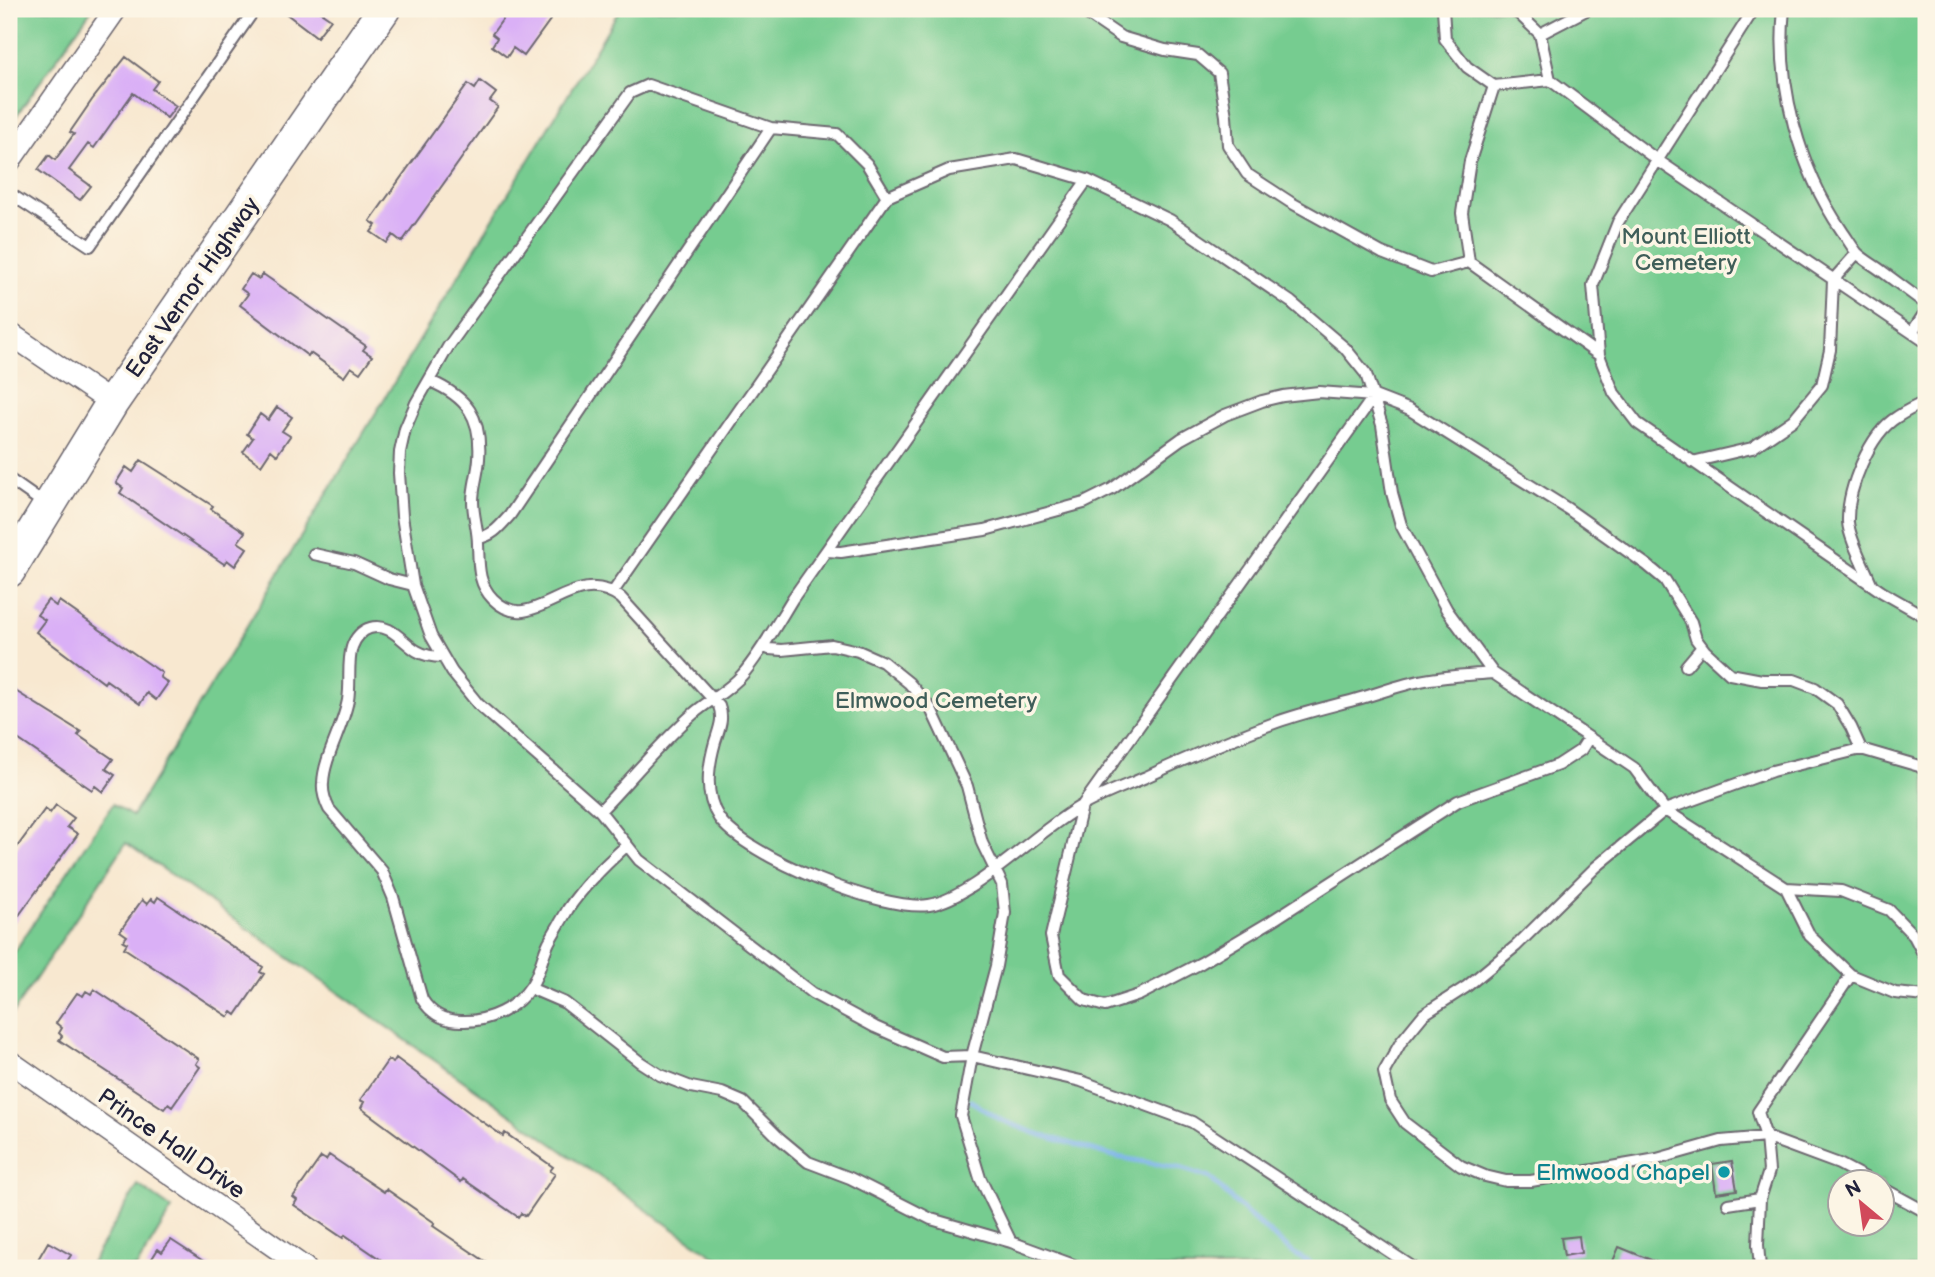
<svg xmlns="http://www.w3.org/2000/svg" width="1935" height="1277" viewBox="0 0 1935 1277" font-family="'Balsamiq Sans',sans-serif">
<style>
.green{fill:#76cc90;stroke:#4c7766;stroke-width:2;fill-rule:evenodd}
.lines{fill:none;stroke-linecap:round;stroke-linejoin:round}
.stream{stroke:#7bb4eb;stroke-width:5}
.building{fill:#dab0f6}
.lane-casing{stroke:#6d676f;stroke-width:14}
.street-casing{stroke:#6d676f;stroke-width:24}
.secondary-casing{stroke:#6d676f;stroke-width:35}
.lane{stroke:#fff;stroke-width:10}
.street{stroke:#fff;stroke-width:21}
.secondary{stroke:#fff;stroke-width:32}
.culture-dot{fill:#0f9aa8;stroke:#fcf5e5;stroke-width:2.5}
.labels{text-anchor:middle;stroke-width:7;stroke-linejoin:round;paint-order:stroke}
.park-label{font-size:23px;fill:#3f5e59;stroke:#fcf5e5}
.street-label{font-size:23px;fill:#22223b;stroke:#fcf5e5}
.culture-label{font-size:23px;fill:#0d838f;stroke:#fcf5e5;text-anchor:end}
</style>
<rect width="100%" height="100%" fill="#fcf5e5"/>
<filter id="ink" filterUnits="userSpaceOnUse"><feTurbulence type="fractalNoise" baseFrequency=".0143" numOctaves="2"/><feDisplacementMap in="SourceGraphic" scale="14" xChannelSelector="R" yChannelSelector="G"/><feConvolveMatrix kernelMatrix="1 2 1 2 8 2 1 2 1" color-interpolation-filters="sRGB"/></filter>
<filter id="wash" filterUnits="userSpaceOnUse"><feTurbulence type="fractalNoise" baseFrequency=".00686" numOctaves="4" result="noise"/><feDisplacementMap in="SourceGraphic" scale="28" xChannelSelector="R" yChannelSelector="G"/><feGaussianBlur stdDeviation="1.57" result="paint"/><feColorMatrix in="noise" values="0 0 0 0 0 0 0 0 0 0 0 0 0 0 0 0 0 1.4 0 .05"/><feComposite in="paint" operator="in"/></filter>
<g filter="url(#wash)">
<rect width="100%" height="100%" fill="#f8e8d0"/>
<path class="green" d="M9,9H92L9,126Z
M620,9H1926V1268H733L675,1230L126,843L9,1019V960L113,804L132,816ZM1840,1182H1882V1224H1840Z
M138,1185L172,1209L136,1268H88Z"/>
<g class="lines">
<path class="stream" d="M971,1101L1001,1120L1035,1133L1117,1157L1183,1169L1210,1178L1246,1213L1293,1253L1318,1268"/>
</g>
<g id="blocks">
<path class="building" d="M280,9H316L331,19L317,37Z
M510,9H558L524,56L513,48L507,57L492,46L497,38L492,34Z
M126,57L158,81L152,89L176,106L167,118L133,93L94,148L88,144L69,170L91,186L80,200L38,170L49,155L55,160L74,134L70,132L92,100Z
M480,81L496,93L490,101L498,107L402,242L393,235L387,243L371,232L376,225L370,221L468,84L475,89Z
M251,274L259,279L263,274L366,346L363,350L372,356L360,373L351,367L344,377L310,353L308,356L240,305L248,294L241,289Z
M277,407L292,417L282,431L290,436L277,455L271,450L261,465L243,452L253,438L247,434L260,414L268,420Z
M141,460L213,506L211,509L245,532L238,542L247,548L235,566L227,560L224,564L120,493L123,488L116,483L126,467L133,472Z
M48,600L56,606L59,601L162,673L160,677L168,683L156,700L147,693L140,704L106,680L104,683L36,632L45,620L37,615Z
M9,687L81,732L78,735L113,759L106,769L115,775L103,792L95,786L92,790L9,733Z
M56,805L74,818L67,827L78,834L9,929V858L45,809L50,813Z
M158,897L263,967L260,972L264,974L236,1015L232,1012L229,1017L124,948L127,943L123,941L127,936L120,931L142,900L147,904L151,899L155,902Z
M94,989L199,1059L196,1064L200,1067L172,1107L168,1104L164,1109L59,1040L62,1036L59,1033L62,1028L56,1023L77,993L83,996L86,991L91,994Z
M396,1058L477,1118L503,1136L505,1133L553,1167L550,1171L555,1174L526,1216L521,1213L518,1217L463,1179L461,1182L361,1108L364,1102L360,1100L388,1060L393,1063Z
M329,1155L384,1192L386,1189L435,1223L433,1226L495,1268H393L345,1235L343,1238L294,1205L297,1200L293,1197L321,1157L326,1160Z
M1732,1161L1737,1190L1716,1193L1712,1164Z
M1579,1236L1581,1253L1564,1256L1561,1238Z
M171,1240L214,1268H146L158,1249L162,1252Z
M48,1242L71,1255L63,1268H33Z
M1619,1247L1671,1268H1610Z"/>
</g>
</g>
<g filter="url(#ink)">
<use href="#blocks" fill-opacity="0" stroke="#6d676f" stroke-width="2"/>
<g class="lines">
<g class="lane-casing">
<path id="lane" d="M1080,9L1121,37L1165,50L1198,55L1219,73L1226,116L1228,145L1247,174L1290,202L1382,253L1431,272L1469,262L1599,355
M1443,9L1445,39L1467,67L1494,86L1550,80L1657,160L1926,342
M1508,9L1519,14L1540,34L1550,80
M1754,9L1618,222L1593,285L1599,355L1614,393L1637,423L1882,592L1926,617
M1784,9C1776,85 1799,168 1842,231C1847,238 1852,247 1857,253C1863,259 1872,264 1879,269C1895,281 1910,292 1926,304
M1540,34L1588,9
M9,193L90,246L255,9
M887,197L867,164L837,134L771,128L648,85L630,93L448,347L416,403L405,429L400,452L399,473L402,516L413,585L431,636L452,672L478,704L600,811L639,860L812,993L875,1027L943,1057L972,1056L1081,1081L1192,1122L1414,1268
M1469,262L1462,213L1470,161L1494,86
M1912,332L1926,311
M430,381C467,397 482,417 479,459C478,473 473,487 473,501C473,516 478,529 478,544C479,564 477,583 493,599C534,640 571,561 621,598L719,706C724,719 719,729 715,742C708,767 704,795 719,818C746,857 884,912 929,905C976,897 1038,829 1083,805C1103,794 1125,786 1146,777C1189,757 1233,738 1277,722C1302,713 1328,707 1354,700C1377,694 1401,684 1425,680C1447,676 1470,675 1493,673L1634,768L1665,810L1786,888L1810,936L1851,975L1895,993L1926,996
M1374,396L1082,806L1051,936L1059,975L1084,1000L1105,1006L1139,995L1201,963L1270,922L1458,801L1558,765L1581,750L1588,739
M1692,462L1752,448L1793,420L1822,385L1830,350L1833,280L1857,253
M9,479L46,505
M478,538C493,536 500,526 510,515L771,128
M828,551L841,552L985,530L1084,503L1112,489L1181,439L1225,415L1262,401L1283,396L1319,392L1374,396L1410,410L1568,509L1647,565L1665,580L1691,622L1696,639L1705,651L1730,674L1762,680H1794L1815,688L1837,704L1851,727L1861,749
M314,554L354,563L389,579L413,585
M1871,583C1864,566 1849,538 1848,522C1847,490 1869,434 1897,417C1906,411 1916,406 1926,402
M613,592L887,197L949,170L1016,159L1087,180L1170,220L1291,302L1345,348L1366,374L1382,425L1392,493L1401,525L1447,610L1493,673
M764,646L769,649L782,650L832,645L858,651L883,662L909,683L931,709L967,786L982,843L1002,884L1005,913L996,966L972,1056L961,1116L980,1178L1011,1242
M443,657C433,657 425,656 417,651C402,642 390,622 370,628C362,630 355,638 352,647C347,663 351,683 348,700C343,728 324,757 323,783C322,793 325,801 329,809L382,871L393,897L422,999C431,1014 445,1021 462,1021C488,1022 517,1008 531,986C540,973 542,956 549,942C555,931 562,920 568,909C584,885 605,865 626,846
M1686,666L1702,647
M600,811C631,779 659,744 693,714C709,700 729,691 743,674C762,651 777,624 793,598L1087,180
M1786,888L1841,891L1889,910L1914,936L1926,959
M530,988L565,1003L640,1062L660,1075L691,1087L722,1093L743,1102L778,1137L808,1162L850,1178L931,1219L1011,1242L1082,1268
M1873,1182L1839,1164L1766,1137L1721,1141L1657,1159L1531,1181H1506L1485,1176L1461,1166L1405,1123L1390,1100L1384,1072L1401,1042L1424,1014L1466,987L1516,946L1596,867L1665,810L1772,771L1861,749L1919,766L1926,771
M1882,1188L1926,1212
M1728,1204L1760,1199
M1760,1268L1758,1245L1760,1199L1769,1171L1766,1137L1758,1112L1851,975"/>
</g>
<g class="street-casing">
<path id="street" d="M9,162L116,9
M9,333L112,403
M9,1061L305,1268"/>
</g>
<g class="secondary-casing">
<path id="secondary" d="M9,571L112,403L384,9"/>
</g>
<use href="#lane" class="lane"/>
<use href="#street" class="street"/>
<use href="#secondary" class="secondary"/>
</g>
</g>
<circle class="culture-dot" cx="1724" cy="1172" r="7"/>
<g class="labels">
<g class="park-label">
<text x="1686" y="244">Mount Elliott<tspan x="1686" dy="26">Cemetery</tspan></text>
<text x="936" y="708">Elmwood Cemetery</text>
</g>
<g class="street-label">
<text transform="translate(192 287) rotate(-55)" y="8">East Vernor Highway</text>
<text transform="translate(172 1143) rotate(35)" y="8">Prince Hall Drive</text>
</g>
<g class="culture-label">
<text x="1710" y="1180">Elmwood Chapel</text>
</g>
</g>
<rect width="1935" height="1277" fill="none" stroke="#fcf5e5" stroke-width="35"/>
<g transform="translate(1861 1203) rotate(331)"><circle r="33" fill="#fcf5e5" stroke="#a5a1a1" stroke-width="2"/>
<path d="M0-5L12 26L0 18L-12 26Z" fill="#d1495b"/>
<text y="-10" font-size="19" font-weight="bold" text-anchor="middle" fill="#22223b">N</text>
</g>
</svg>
